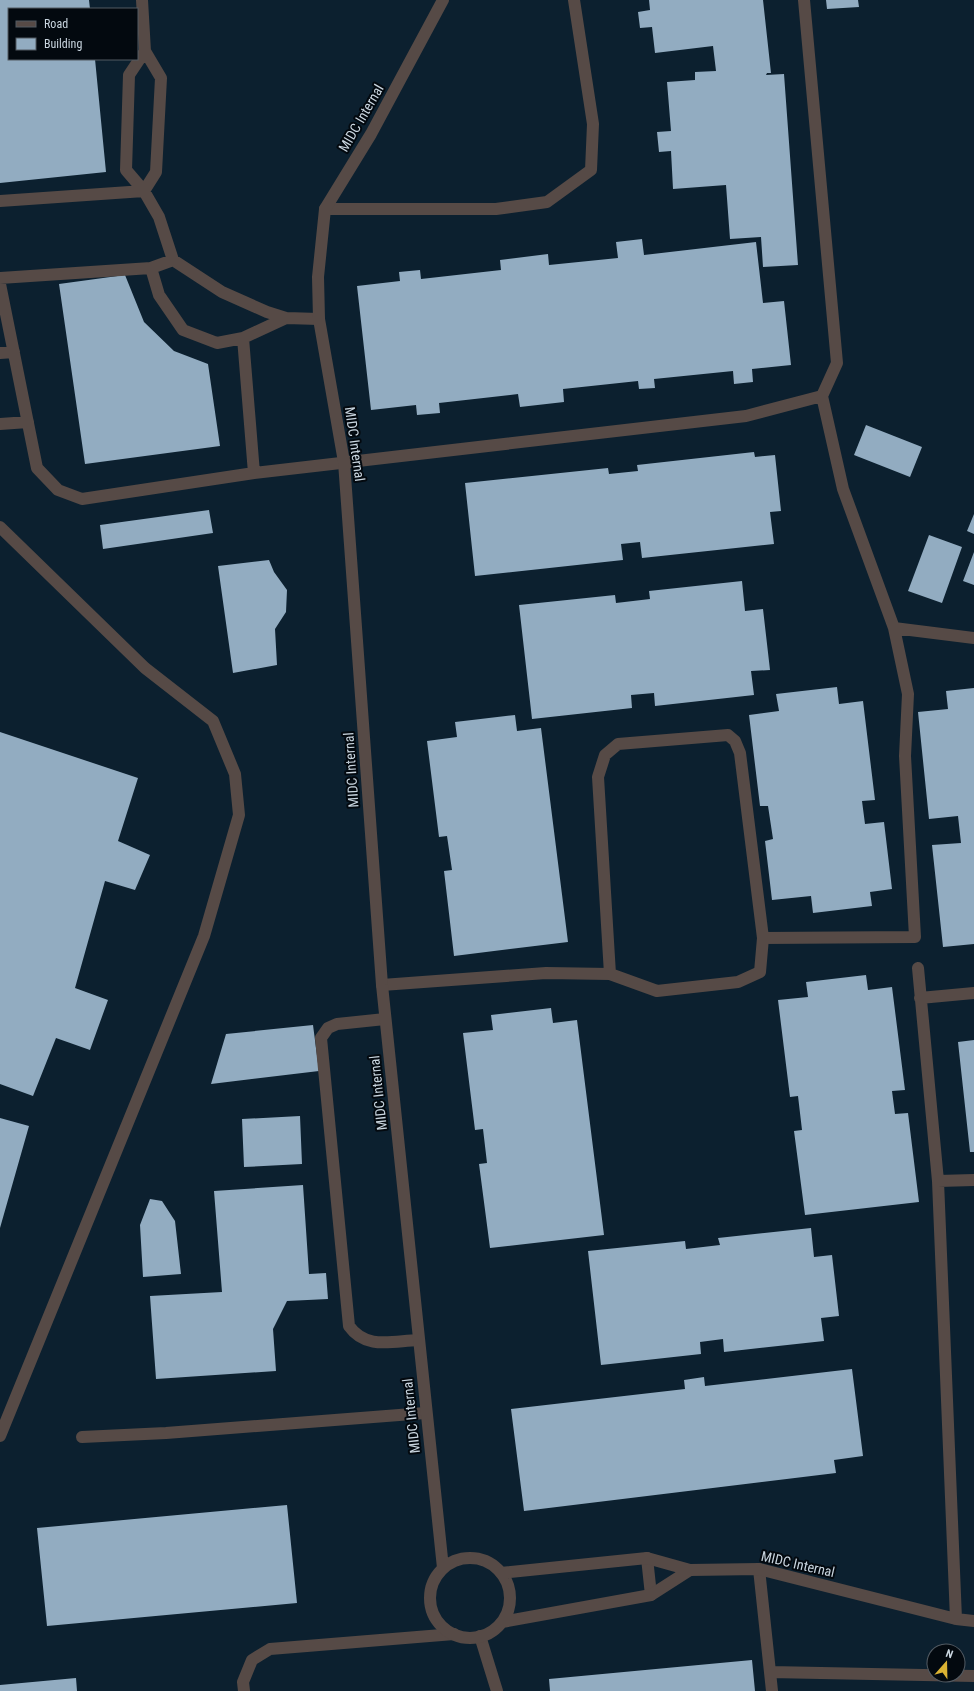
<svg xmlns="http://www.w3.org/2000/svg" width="974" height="1691" viewBox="0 0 974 1691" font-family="'Roboto Condensed',sans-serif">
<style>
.building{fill:#92acc1}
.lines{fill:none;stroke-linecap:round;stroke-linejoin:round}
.service{stroke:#564a46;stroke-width:12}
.minor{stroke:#564a46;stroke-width:12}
.labels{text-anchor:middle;stroke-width:4;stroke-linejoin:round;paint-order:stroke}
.street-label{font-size:14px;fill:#cad6e0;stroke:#03090f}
</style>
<rect width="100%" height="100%" fill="#0c202f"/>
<path class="building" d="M0,0H89L90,9H9V59H95L106,172L0,183Z
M649,0H763L771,73H767L766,75L784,74L798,265L763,267L761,237L730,239L726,185L673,189L671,151L659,152L657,132L671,131L667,82L695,80V72L716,71L713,46L655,53L652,27L640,28L638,12L650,10Z
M826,0H858L859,7L827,9Z
M642,239L644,255L756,242L763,303L784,301L791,365L752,369L753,382L734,384L733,371L654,379L655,388L639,389L638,381L563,389L564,402L520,407L518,394L439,403L440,413L417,415L416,405L371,410L357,286L400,281L399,272L420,270L421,279L501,270L500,260L548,254L549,265L618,258L616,242Z
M125,275L144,322L174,351L208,364L220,446L85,464L59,284Z
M866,425L922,447L910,477L854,455Z
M754,452L755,457L775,455L781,511L770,512L774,544L642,558L640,542L621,544L623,560L475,576L465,483L608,468L609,474L638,471L637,465Z
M209,510L213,533L103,549L100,525Z
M974,514V534L967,531Z
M929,535L962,547L942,603L908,591Z
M974,552V585L963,581Z
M269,560L274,572L287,590L286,612L275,629L277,665L233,673L218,566Z
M742,581L745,611L763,609L770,670L751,671L754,695L655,706L654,693L631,695L632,708L532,719L519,605L615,595L616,603L650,599L649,591Z
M837,687L839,704L863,701L875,800L862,801L865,824L884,822L892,889L870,892L872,906L813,913L811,896L772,900L765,841L773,839L768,806H760L749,715L779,711L776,694Z
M974,688V944L943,947L932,845L961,843L958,816L929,819L918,712L948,709L946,691Z
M515,715L517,731L541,728L568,942L454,956L444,871L452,870L447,836L439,837L427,741L457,737L455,722Z
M0,732L138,778L118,841L150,855L135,890L105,881L75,988L108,1000L90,1050L56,1038L33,1096L0,1084Z
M866,975L868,990L892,987L905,1090L892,1091L895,1114L908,1113L919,1202L805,1215L794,1131L802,1130L798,1096L790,1097L778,1000L808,997L806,982Z
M551,1008L553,1023L577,1020L604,1235L490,1248L479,1164L487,1163L483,1129L475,1130L463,1033L493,1030L491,1015Z
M313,1025L319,1071L211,1084L226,1034Z
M974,1040V1152H970L958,1042Z
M300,1116L302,1164L244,1167L242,1119Z
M0,1118L29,1126L0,1228Z
M303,1185L309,1274L326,1273L328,1299L287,1301L273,1329L276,1371L156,1379L150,1296L222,1292L214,1191Z
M150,1199L162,1201L175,1221L181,1274L143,1277L140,1225Z
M811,1228L814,1257L832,1255L839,1316L821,1318L824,1341L724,1352L723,1339L700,1342L701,1354L601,1365L588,1251L685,1241L686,1249L720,1245L718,1238Z
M852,1369L863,1456L834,1460L836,1473L524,1511L511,1409L685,1389L684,1380L704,1377L705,1386Z
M287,1505L297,1603L47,1626L37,1528Z
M752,1660L755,1691H550L549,1679Z
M76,1678L77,1691H0V1685Z"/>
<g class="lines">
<path class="service" d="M142,0L145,51L161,78L156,172L144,191L126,170L129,75L145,51
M0,201L144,191L159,217L173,260
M325,209H496L547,202L591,170L593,124L574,0
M0,278L151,268L173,260L222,292L267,312L286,318L243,338L217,343L183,330L159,295L151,268
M0,284L37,468L58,490L82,499L254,473L746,416L822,396L837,363L804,0
M286,318L319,319
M243,338L254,473
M0,353L14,352
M0,424L28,422
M0,527L145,668L213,721L235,774L239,815L204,936L0,1436
M894,628L974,638
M610,974L598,777L605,755L618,744L728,735L735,741L740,753L763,938
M382,985L546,973L610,974L657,991L738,982L760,972L763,938L915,937L905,756L908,694L894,628L843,489L822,396
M385,1019L337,1024L328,1028L321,1038L349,1326C366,1350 392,1341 418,1340
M82,1437L166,1433L425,1413
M647,1558L651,1595
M759,1569L772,1691
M480,1636L497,1691
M770,1672L974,1676
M244,1691L243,1682L252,1660L270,1649L454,1634"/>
<path class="minor" d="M918,968L938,1181L956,1619
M920,998L974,993
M938,1181L974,1180
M430 1598a40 40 0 1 1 80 0a40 40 0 1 1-80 0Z
M443,1568L382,985L344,462L319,319L318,277L325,209L371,134L443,0
M501,1573L647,1558L690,1570
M502,1622L651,1595L690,1570L759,1569L956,1619L974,1621"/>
</g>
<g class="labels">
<g class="street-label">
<text transform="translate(361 118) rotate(-60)" y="5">MIDC Internal</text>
<text transform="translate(355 444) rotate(82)" y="5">MIDC Internal</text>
<text transform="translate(351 770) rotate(-94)" y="5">MIDC Internal</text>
<text transform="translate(378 1093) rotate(-96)" y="5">MIDC Internal</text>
<text transform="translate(411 1416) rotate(-96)" y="5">MIDC Internal</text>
<text transform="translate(798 1564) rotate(13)" y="5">MIDC Internal</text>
</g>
</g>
<rect x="8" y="8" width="130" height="52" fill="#03090f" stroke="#535b63"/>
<rect x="16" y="21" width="20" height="6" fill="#564a46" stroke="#535b63"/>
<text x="44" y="28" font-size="12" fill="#cad6e0">Road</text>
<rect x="16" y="38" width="20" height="12" fill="#92acc1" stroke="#535b63"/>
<text x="44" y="48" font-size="12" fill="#cad6e0">Building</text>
<g transform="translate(946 1663) rotate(20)"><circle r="19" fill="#03090f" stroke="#535b63"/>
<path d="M0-3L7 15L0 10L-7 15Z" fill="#dbb333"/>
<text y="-6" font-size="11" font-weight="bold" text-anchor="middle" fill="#cad6e0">N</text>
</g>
</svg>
